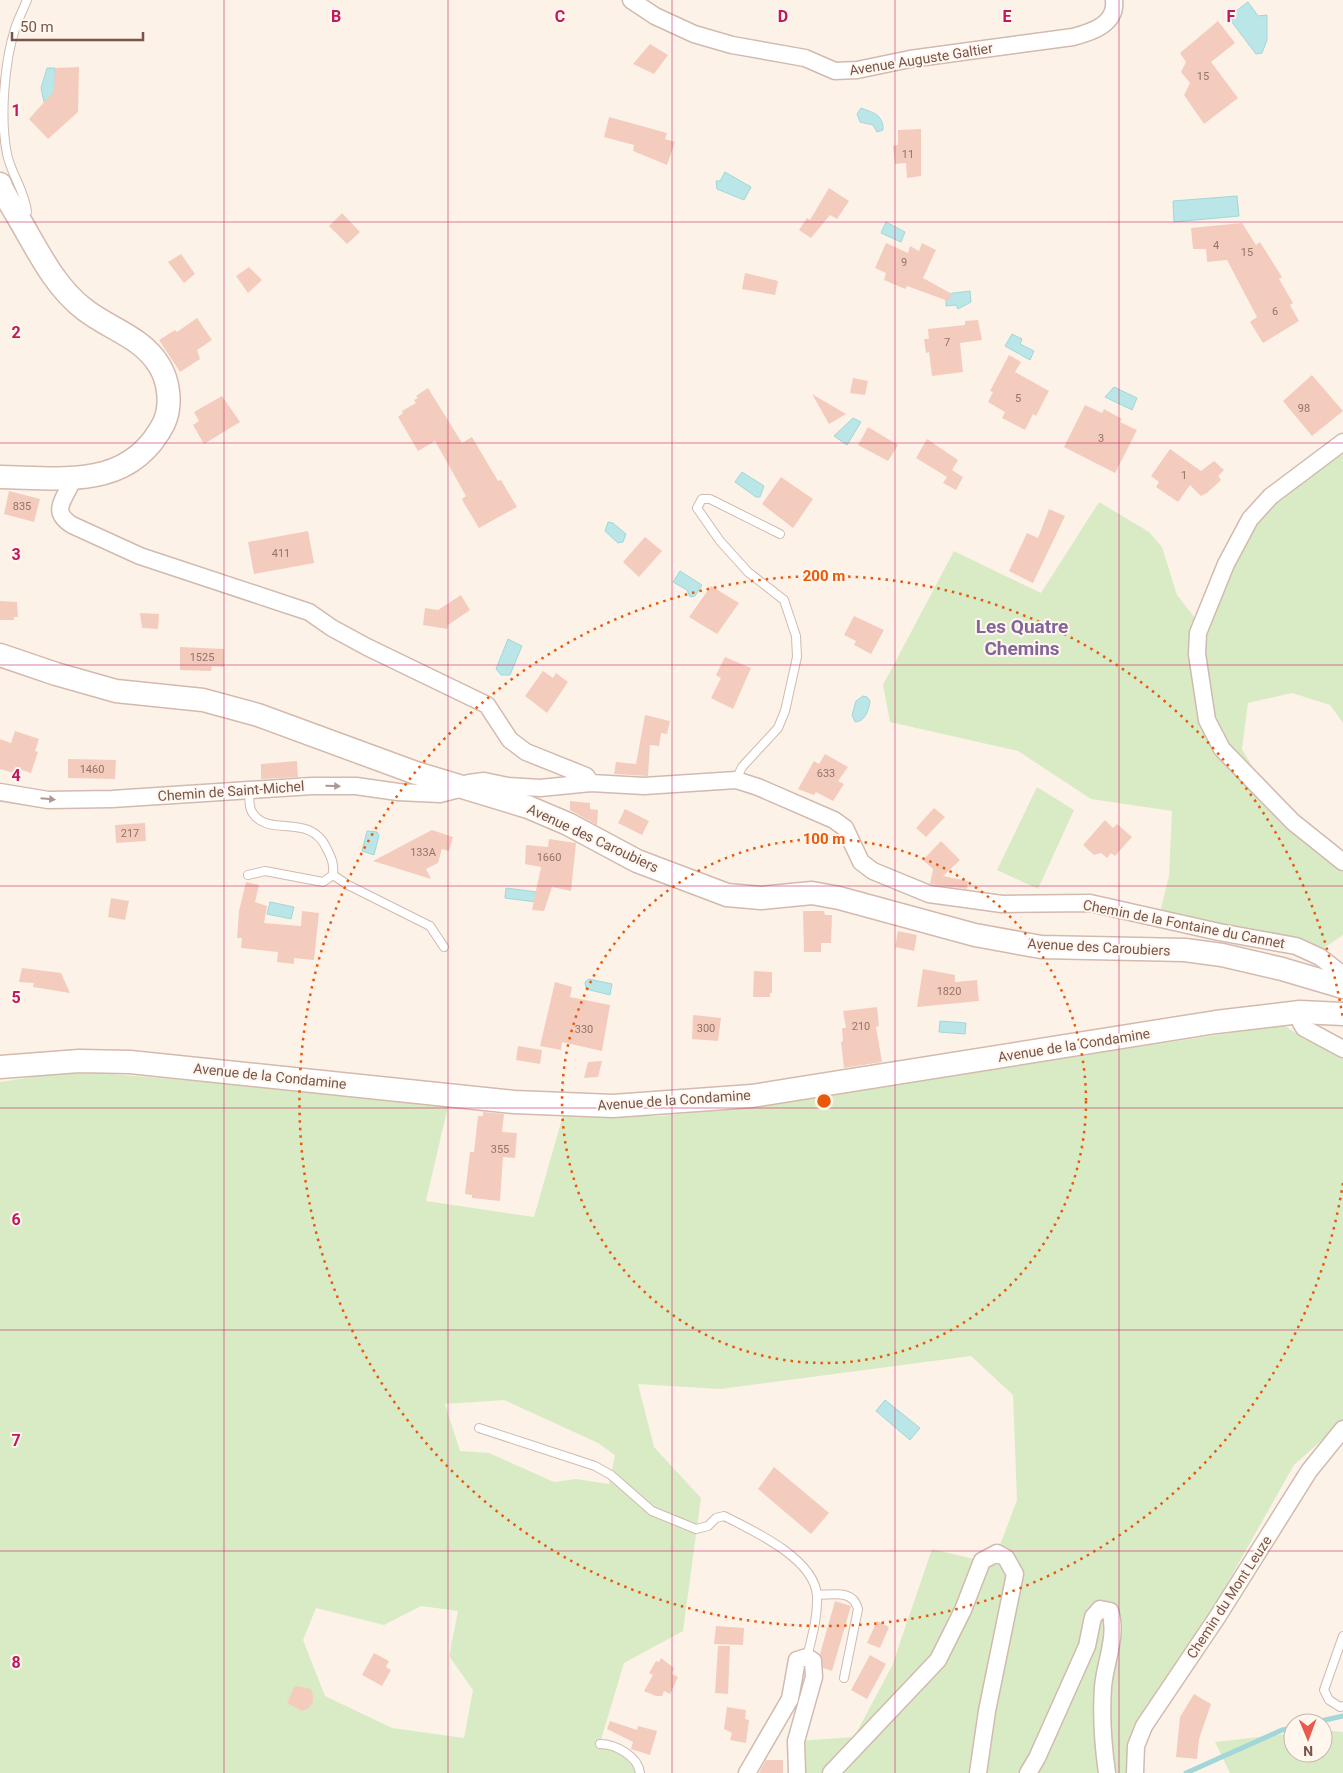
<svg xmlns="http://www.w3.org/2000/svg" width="1343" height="1773" viewBox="0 0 1343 1773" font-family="Roboto,sans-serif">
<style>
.green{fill:#d9ebc5;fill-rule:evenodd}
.water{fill:#bbe6e7;stroke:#a1d7d9}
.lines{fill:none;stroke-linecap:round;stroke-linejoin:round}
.stream{stroke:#a1d7d9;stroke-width:5}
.building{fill:#f3ccbe}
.lane-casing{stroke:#d1baaf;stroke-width:10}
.street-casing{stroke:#d1baaf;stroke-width:19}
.secondary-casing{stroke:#d4b9ad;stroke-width:25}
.lane{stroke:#fff;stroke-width:8}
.street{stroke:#fff;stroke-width:16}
.secondary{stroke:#fff;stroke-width:22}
.oneway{fill:#ad9993}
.grid{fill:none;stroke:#c2185b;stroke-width:1;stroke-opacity:0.55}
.ring{fill:none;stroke:#e8590c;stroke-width:2.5;stroke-dasharray:2.5 5}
.labels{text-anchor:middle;stroke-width:4;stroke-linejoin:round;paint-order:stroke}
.number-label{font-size:11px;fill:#967368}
.street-label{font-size:14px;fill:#77554b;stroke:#fff6ee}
.district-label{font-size:19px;font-weight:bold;fill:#82669a;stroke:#fff6ee}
.grid-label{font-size:16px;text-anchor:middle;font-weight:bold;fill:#c2185b;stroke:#fff6ee;stroke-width:4;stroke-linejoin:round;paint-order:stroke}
.centre{fill:#e8590c;stroke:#fff6ee;stroke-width:2.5}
.ring-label{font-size:15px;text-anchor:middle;font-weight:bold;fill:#e8590c;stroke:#fff6ee;stroke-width:4;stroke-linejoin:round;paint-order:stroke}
</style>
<rect width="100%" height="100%" fill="#fdf2e7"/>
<path class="green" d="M1343,448V723L1330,705L1292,693L1248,703L1242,749L1287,826L1343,872V935L1321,950L1158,920L1169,876L1172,811L1091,799L1018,751L890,722L883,685L954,551L1041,593L1099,502L1149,532L1162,547L1177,595L1206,632L1234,561L1263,512Z
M1037,787L1074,810L1038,889L997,870Z
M1284,1025L1304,1039L1343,1054V1421L1294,1465L1136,1745L1135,1773H797L796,1741L854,1737L892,1666L932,1549L982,1561L997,1553L1017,1500L1013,1395L971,1356L720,1389L638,1384L654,1447L701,1498L683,1631L624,1663L600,1743L626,1752L640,1773H0V1082L45,1075L99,1073L449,1102L426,1201L534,1217L563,1115L658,1116L717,1110ZM504,1400L598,1443L615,1455L609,1484L576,1479L554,1482L489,1453L460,1451L445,1404ZM421,1606L458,1611L449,1656L473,1690L464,1738L392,1728L325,1696L303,1640L316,1608L384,1625Z
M1323,1730L1343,1732V1773H1230L1215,1742L1293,1733V1753H1323Z"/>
<path class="water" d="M1248,2L1258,16L1267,15V40L1262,53L1256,54L1228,17Z
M47,68H55V93L44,102L41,88Z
M861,108C871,112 884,114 883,130L877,132L873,125L860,122L857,114Z
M725,172L751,187L744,200L717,189L716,181H720Z
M1237,196L1239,216L1174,222L1173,201Z
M886,222L905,232L901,242L881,233Z
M970,291L971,302L958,309L956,305L946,306V294Z
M1012,334L1022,339L1020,344L1034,351L1030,360L1005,346Z
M1114,387L1137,398L1132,410L1105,397Z
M853,418L861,422L847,445L834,436Z
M742,472L764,486L760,497H756L735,482Z
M608,522L613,523L626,534L623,542L618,543L605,531Z
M680,571L702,585L695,596L690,597L687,590L673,582Z
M508,639L522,646L510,675H501L496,669Z
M863,696L867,697L870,701C869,710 865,722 855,722L852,715L856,701Z
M367,831L377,832L379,835L374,855L362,851Z
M506,888L537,892L536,902L505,898Z
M270,902L294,907L291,919L267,914Z
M589,979L612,984L610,995L586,989L585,982Z
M940,1021L966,1023L965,1034L939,1032Z
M885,1400L920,1428L910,1440L876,1411Z"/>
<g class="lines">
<path class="stream" d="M1312,1723L1343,1716
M1186,1773L1282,1730L1293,1728"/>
</g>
<path class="building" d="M1218,21L1235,43L1211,62L1238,98L1204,124L1184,95L1190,83L1181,72L1186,62L1180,53Z
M650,44L668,55L654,74L633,64Z
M79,67L78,112L48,139L29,119L54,91L55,68Z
M609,117L667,133L665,139L675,142L667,165L633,151L634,145L604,137Z
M921,129V176L907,178L906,163L895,164L893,146L898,145V130Z
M829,188L849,201L837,219L830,215L811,238L799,230L807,218L810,220Z
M342,213L360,232L347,244L329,226Z
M1242,223L1256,245L1260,242L1282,277L1279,279L1293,303L1290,305L1299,321L1263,343L1250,322L1257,317L1227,260L1207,262L1206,249H1193L1191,228Z
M886,243L908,253L910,246L919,251L922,243L936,250L923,278L952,294L948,301L907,286L905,289L884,280L886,273L875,268Z
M181,254L195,274L184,283L168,262Z
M249,267L262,280L248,293L236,276Z
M745,273L778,281L775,295L742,289Z
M197,318L212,340L197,350L200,359L180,372L159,340L175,330L177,332Z
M978,320L982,340L960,343L963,372L932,376L929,352L926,353L924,339H929L928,329L965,325V321Z
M1009,355L1021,362L1015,372L1049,391L1036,416L1033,414L1025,430L1002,418L1005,412L988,402L993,392L990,391Z
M1312,375L1343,411L1312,436L1283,401Z
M853,378L868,381L865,395L850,393Z
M428,388L462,443L472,437L498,481L501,480L517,507L479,528L465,505L462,499L466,496L435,441L418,451L398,417L403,413L402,411L416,403L414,400L418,398L416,396Z
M812,394L846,414L829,424Z
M222,396L240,422L204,444L193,425L199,421L194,412Z
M1085,405L1102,413L1104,409L1122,419L1120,422L1137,430L1115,473L1064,447Z
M868,427L898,445L888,461L858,445Z
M927,439L958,460L952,470L963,477L956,490L943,483L947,477L916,458Z
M1170,449L1201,471L1214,461L1224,470L1218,476L1221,480L1207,493L1201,496L1190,485L1178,502L1156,487L1159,482L1151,476Z
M781,477L813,499L793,528L762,504Z
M9,491L40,499L34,522L4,514Z
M1049,509L1065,516L1033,583L1009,571L1027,533L1038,538Z
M308,531L314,563L254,574L248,542Z
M645,537L662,551L639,577L623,562Z
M711,586L739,603L717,634L689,617Z
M461,595L470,610L448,625L447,629L423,625L425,608L438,610Z
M0,601L17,602L18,617H14V620H0Z
M140,613L159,614L158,629L142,628Z
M854,616L884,630L871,654L854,645L856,641L844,635Z
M180,647L224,649V667L212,666L211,671L180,670Z
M725,657L751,668L733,709L711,698L721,678L716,675Z
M543,671L553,678L556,673L568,682L547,713L525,696Z
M645,715L670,721L667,734L661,733L659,746L650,745L648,776L614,774L616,762L636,764Z
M15,731L39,739L35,751L38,752L31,773L16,768L14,773L0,769V739L11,743Z
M825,754L848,767L838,781L844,784L833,801L816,792L814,795L798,789L814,761L819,764Z
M68,759L116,760L115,779L68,778Z
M297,761L298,777L261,779V764Z
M570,801L590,803V809L598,810L597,825L570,810Z
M934,808L945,817L926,837L916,828Z
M625,809L649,821L642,835L618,823Z
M1105,820L1113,828L1117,824L1132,837L1115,856L1111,853L1107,858L1101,853L1094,855L1083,845Z
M145,823L146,841L116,843L115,825Z
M432,830L453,837L449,851L442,849L438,863L426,869L431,879L373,861Z
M549,839L576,843L571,891L552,887L544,911L532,910L541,867L525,864L526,845L548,847Z
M941,841L960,860L943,876L968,881L967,889L930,884L933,869L923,860Z
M246,882L259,885L255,902L267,906L264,923L301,926L302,911L319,913L314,960L294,958V964L277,962L278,952L241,948L242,938H237L239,911Z
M111,898L129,901L125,920L108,917Z
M803,911H824L825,915H832L831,943H821V952H804Z
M898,931L917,935L914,951L895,947Z
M22,968L61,973L70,993L33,987L34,983L19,982Z
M923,969L955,975V982L977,980L979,1001L917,1007Z
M754,971L772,972V993H770V997H753Z
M555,982L572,987L570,997L610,1005L602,1051L562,1042L561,1050L540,1046Z
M877,1007L879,1026L876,1027L882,1062L844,1068L841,1042L843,1041L842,1028H846L843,1011Z
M693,1015L721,1018L718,1041L692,1039Z
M518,1046L542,1050L540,1064L516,1060Z
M602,1061L598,1077L584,1078L588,1062Z
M483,1112L504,1114L502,1132L517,1133L515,1158L503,1157L500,1201L472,1198V1195L465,1194L470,1152H474L478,1116H483Z
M774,1467L829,1513L811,1534L758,1489Z
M835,1601L851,1606L832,1671L823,1668L820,1654Z
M877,1621L889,1627L880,1648L867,1643Z
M716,1626L744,1628L743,1645L714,1644Z
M718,1646H730L728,1694L715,1693Z
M374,1653L389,1661L386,1667L391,1670L382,1686L362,1675Z
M870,1655L886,1664L867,1699L851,1690Z
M661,1658L674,1668L672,1674L678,1677L670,1694L664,1691L662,1696H656L644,1691L653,1675L649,1673L656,1661L659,1662Z
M298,1686L311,1689L313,1696V1702L309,1708L302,1711L287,1703L294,1687Z
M1194,1694L1211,1704L1199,1739L1197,1759L1176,1757L1180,1717Z
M727,1707L746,1710L745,1719L749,1720L746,1743L730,1740L732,1733L724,1729Z
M610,1721L637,1730L638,1726L657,1731L650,1755L631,1749L633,1742L607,1729Z
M766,1760H783V1773H759Z"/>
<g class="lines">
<g class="lane-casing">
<path id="lane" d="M23,216L27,212C25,191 11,174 7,154C0,119 4,63 15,29C18,19 23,10 27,0
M736,780L742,767L778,728L785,711L797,657L796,636L784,600L748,572L720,541L697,508L702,499H710L780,534
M248,875L265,871L323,882L333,875C334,864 332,859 327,849C310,811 268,839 252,812C248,806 250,796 249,789
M333,875L348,885L430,926L444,947
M479,1428L595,1466L611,1475L652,1511L696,1529L708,1526L716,1518L724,1516C754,1531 815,1559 817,1596C818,1616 812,1637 807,1657
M817,1595C833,1595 853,1589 858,1609L844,1678
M1343,1636L1324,1690L1329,1700L1340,1707L1343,1706
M600,1744C615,1744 638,1756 640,1773"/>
</g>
<g class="street-casing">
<path id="street" d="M631,0L655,16L694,34L732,45L805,58L835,71L857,70L910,59L1073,37C1092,32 1117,24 1114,0
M1343,442L1271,496L1250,519L1226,564L1198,633L1197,654L1207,720L1222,749L1293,822L1343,862
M73,478C67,498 48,510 72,525L140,556L309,612L332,628L367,647L487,705L510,740L526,752L586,776L591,783L644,786L736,780L758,787L834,820L845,828L861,862L873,871L929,894L1002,904L1090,903L1219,932L1296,946L1320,957L1343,975
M0,792L48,800L112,799L312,786H356L398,792L440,794L463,788L469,783L484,781L508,786L540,788L591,783
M1300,1012L1301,1023L1304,1028L1343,1049
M747,1773L790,1699L797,1660L807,1657L813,1661L814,1677L796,1741L797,1773
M831,1773L938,1660L963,1610L982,1561L997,1553L1006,1558L1015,1574L987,1711L978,1773
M1028,1773L1037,1758L1087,1646L1093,1617L1100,1609L1110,1611C1118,1635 1105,1663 1103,1687C1101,1716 1103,1745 1107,1773
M1135,1773L1136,1746L1144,1726L1218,1616L1309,1471L1343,1429"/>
</g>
<g class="secondary-casing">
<path id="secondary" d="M0,184C4,195 12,206 18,217C37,249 54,286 84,309C109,329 141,336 159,365C169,381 172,405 164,423C130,490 64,478 0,477
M0,655L56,674L116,691L203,700L258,715L416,773L528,807L568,824L637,861L727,895L761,898L812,893L839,898L975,935L1041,947L1185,950L1222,955L1282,969L1343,987
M0,1067L79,1061L130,1062L514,1102L613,1106L752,1096L1216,1022L1300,1012L1343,1014"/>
</g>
<use href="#lane" class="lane"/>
<use href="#street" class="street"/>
<use href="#secondary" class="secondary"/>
</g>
<defs><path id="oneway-solid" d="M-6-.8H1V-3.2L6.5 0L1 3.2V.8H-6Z" transform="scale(1.25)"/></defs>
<g class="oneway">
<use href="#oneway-solid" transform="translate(333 786) rotate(1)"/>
<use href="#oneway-solid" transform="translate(48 799) rotate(5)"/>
</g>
<path class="grid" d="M224,0V1773M448,0V1773M672,0V1773M895,0V1773M1119,0V1773M0,222H1343M0,443H1343M0,665H1343M0,886H1343M0,1108H1343M0,1330H1343M0,1551H1343"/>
<g class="ring">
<circle cx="824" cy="1101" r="262"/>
<path d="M1343 1183A525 525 0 1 1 1343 1019"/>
</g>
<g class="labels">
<g class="number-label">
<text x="1203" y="80">15</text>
<text x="908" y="158">11</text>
<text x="1216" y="249">4</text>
<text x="1247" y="256">15</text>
<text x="904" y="266">9</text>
<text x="1275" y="315">6</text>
<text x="947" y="346">7</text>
<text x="1018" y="402">5</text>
<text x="1304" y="412">98</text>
<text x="1101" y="442">3</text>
<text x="1184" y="479">1</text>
<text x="22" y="510">835</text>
<text x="281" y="557">411</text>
<text x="202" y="661">1525</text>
<text x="92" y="773">1460</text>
<text x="826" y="777">633</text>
<text x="130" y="837">217</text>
<text x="423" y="856">133A</text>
<text x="549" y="861">1660</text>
<text x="949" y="995">1820</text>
<text x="861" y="1030">210</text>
<text x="706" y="1032">300</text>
<text x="584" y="1033">330</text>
<text x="500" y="1153">355</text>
</g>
<g class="street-label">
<text transform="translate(921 59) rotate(-9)" y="5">Avenue Auguste Galtier</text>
<text transform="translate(231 791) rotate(-4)" y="5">Chemin de Saint-Michel</text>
<text transform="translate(593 838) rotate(25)" y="5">Avenue des Caroubiers</text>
<text transform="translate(1184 924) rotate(11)" y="5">Chemin de la Fontaine du Cannet</text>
<text transform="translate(1099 947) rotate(3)" y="5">Avenue des Caroubiers</text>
<text transform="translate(1074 1045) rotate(-9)" y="5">Avenue de la Condamine</text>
<text transform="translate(270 1076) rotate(6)" y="5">Avenue de la Condamine</text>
<text transform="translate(674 1100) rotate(-4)" y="5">Avenue de la Condamine</text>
<text transform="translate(1229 1597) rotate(-57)" y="5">Chemin du Mont Leuze</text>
</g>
<g class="district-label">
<text x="1022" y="633">Les Quatre<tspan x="1022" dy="22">Chemins</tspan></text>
</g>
</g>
<g class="grid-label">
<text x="336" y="22">B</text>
<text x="560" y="22">C</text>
<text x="783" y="22">D</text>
<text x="1007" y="22">E</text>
<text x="1231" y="22">F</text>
<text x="16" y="116">1</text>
<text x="16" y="338">2</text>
<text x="16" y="560">3</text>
<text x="16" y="781">4</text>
<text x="16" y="1003">5</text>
<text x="16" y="1225">6</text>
<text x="16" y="1446">7</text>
<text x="16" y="1668">8</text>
</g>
<circle cx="824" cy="1101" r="8" class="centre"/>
<g class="ring-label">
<text x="824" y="581">200 m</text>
<text x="824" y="844">100 m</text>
</g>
<g transform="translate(1308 1738) rotate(179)"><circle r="24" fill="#fff6ee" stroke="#c9b6ad"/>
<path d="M0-4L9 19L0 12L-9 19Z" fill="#e85a4b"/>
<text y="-8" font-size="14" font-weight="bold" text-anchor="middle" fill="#77554b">N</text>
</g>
<path d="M12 32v8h131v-8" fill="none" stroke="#77554b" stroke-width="2.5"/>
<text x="20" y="32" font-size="15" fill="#77554b" stroke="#fff6ee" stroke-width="4" paint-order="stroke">50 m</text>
</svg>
